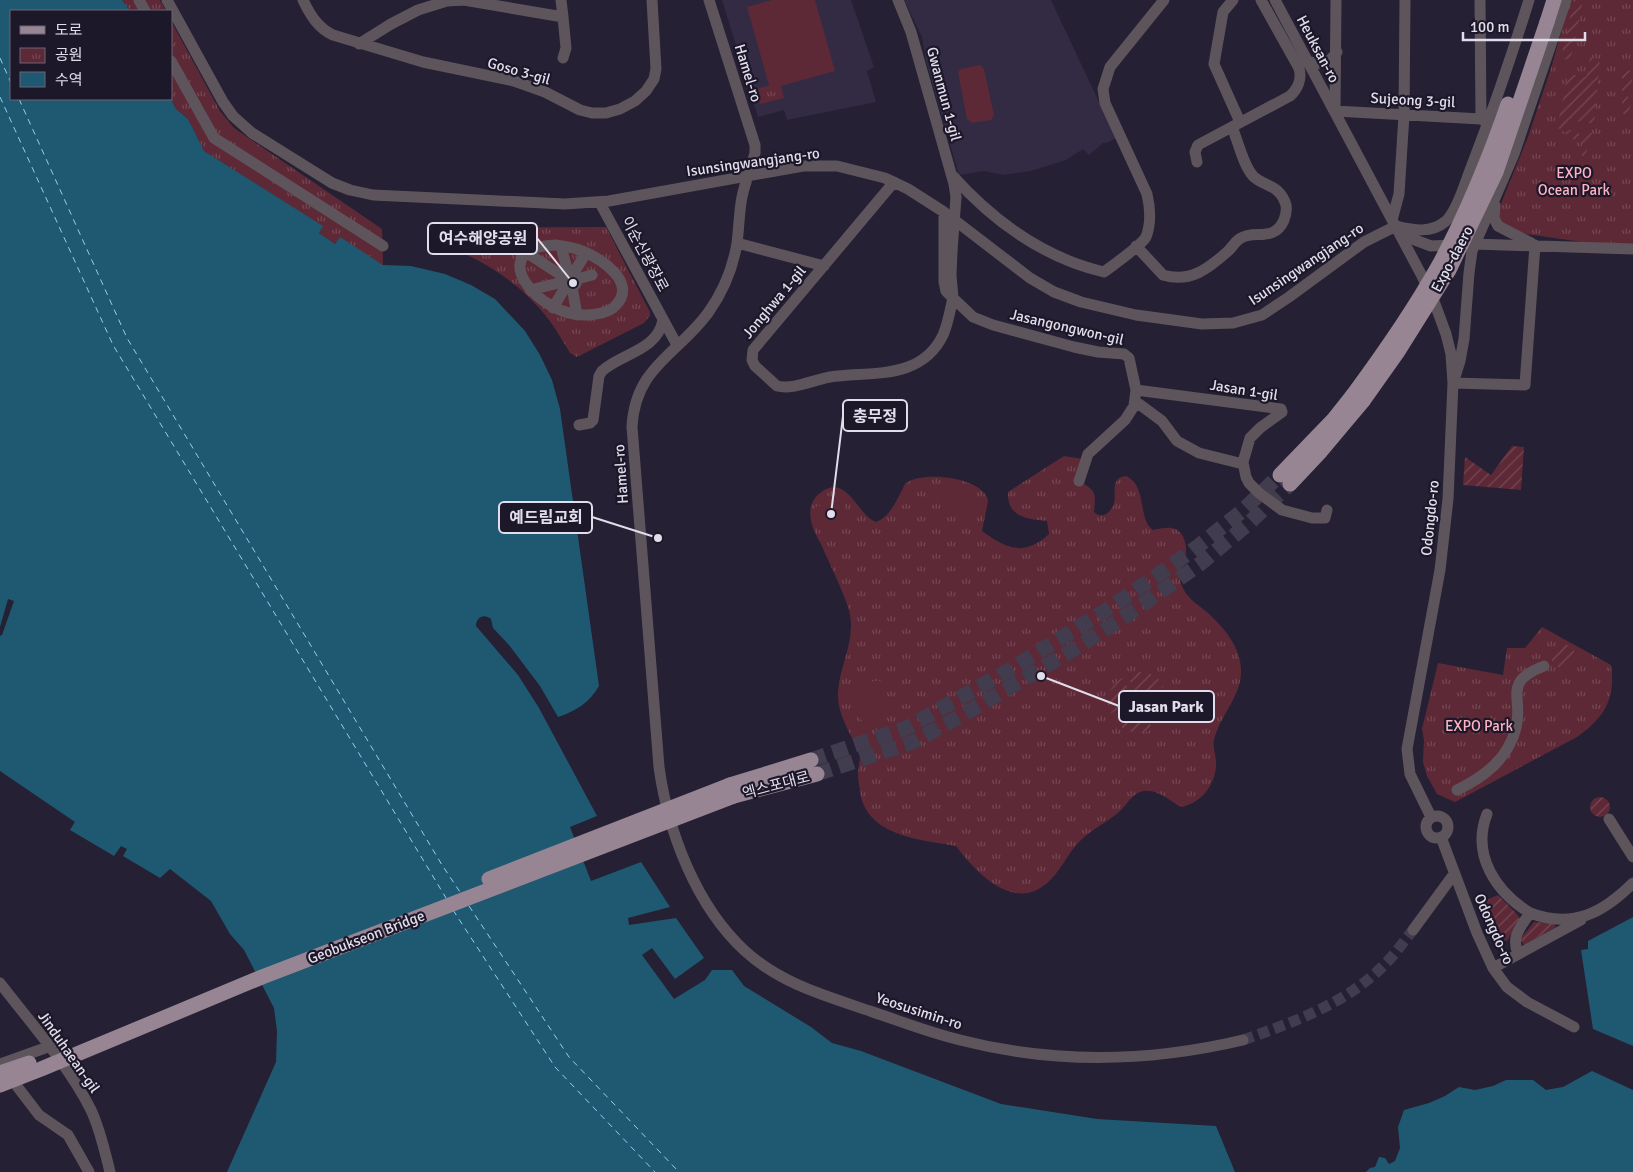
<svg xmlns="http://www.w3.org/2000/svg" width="1633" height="1172" viewBox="0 0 1633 1172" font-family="Signika,'Noto Sans KR',sans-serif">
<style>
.built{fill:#322b43}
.park{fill:url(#park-tufts)}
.garden{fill:url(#garden-furrows)}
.pitch{fill:#5e2936}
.water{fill:#1f5971}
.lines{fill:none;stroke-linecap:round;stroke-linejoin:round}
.ferry{stroke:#88d3f5;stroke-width:1;stroke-dasharray:6 5;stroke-linecap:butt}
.minor-tunnel{stroke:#413c4e;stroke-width:11;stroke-dasharray:11 5.5;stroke-linecap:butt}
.major-tunnel{stroke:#413c4e;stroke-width:15;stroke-dasharray:15 8;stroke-linecap:butt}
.minor{stroke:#5e555c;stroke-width:11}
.major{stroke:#978594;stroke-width:15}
.minor-bridge{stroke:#5e555c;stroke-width:11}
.major-bridge{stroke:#978594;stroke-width:15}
.labels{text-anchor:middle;stroke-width:4.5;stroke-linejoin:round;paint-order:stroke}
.street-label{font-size:15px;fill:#e1ddea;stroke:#1c1729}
.park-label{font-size:15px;fill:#feb4c3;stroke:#1c1729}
.leader{fill:none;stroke:#e1ddea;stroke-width:2}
.callout-dot{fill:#e1ddea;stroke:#1c1729;stroke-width:2}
.callout{fill:#1c1729;stroke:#e1ddea;stroke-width:2}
.callout-label{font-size:16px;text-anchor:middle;font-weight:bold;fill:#e1ddea}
</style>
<defs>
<pattern id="park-tufts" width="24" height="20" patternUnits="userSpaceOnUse" patternTransform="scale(1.25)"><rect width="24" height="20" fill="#5e2936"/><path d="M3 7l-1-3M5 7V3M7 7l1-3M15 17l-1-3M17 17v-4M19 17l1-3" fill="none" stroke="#754853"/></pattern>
<pattern id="garden-furrows" width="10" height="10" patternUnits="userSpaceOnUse" patternTransform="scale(1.25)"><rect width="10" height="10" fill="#5e2936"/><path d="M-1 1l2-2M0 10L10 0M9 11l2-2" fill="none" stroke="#754853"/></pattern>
</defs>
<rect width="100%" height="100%" fill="#252033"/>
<path class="built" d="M722,0H851L874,67L867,71L876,102L787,120L784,110L758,117Z
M904,0H1051L1116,138L1107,143H1103L1089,155L1083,149L1066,160L1031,171L1003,175L984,171L959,175L926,61L922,37Z"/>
<path class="park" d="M122,0H160L166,11H130Z
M1570,0H1633V249L1519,233L1504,227L1496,216L1528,137L1552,65Z
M171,21L220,111L234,128L382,229L383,265L340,238L335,244L319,233L322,226L204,151L188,119L176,109L171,99Z
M780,83L784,98L760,104L756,89Z
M606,227L650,312V316L644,323L577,357L570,353C561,338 552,322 540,309C514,279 476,255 438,244L440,228Z
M1064,456L1083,459L1077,479C1096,492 1096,490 1094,512C1101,519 1109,514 1113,506C1118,496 1108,478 1126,476C1148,486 1137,519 1153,530C1159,529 1165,527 1172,528C1185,530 1188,548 1185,559C1183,564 1180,568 1179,574C1179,578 1181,584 1183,588C1188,599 1198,605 1207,612C1219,623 1231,636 1237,651C1251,687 1225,706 1215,736C1211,747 1217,755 1216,766C1215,785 1201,803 1182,807C1170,802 1159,789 1144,791C1133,792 1127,805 1119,812C1106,823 1090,830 1079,842C1067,854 1060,873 1046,884C1012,912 975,871 956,846C923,840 871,837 861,797C860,790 858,781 858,774C858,767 861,758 860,751C859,747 855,742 852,738C845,724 837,709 838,692C840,663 858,637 848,607C841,586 830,565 821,544C817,537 812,528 811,520C809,509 811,500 820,493C847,472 857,515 876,522C891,517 898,497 905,484C921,470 984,477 988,501L982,531C1007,549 1024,557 1049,534L1047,521C1028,519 1007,518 1008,492Z
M1542,627L1611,665C1616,699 1604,718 1577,737L1455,802L1437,794L1427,776L1423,762L1424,740L1422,729L1438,663L1503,675L1507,648H1525Z"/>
<path class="garden" d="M1574,0H1583L1571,57L1568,60L1561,58Z
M1590,57L1600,59L1594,124L1569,119L1567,131L1585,135L1586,132L1592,133L1584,160L1582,162V143L1577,142L1557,127L1568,74L1586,77Z
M1622,70L1633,71L1631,89H1628V98H1631L1629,114H1622Z
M1512,446L1524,447L1521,490L1463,485L1465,457L1491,475Z
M1551 656a12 12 0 1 1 24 0a12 12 0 1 1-24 0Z
M1135,672C1148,671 1158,676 1164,686L1149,696L1143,691H1135L1127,675Z
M1122,678L1131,694L1128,698L1127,704L1110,714C1105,700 1109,686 1122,678Z
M1165,689C1173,702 1170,717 1157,727L1147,711L1151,705L1150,697Z
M1132,712L1138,714L1143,713L1153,729C1140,736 1125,733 1116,722Z
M1590 807a10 10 0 1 1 20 0a10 10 0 1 1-20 0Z
M1498,895L1517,914L1520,919L1507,941L1504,940L1486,903L1487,900Z
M1534,922L1553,923L1556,927L1524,945L1520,939Z"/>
<path class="pitch" d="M772,0H815L835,71L770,89L747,7Z
M979,65L982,66L984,69L994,115L991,120L972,123L967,119L958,72L961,69Z
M944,489L973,493L970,519L941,515Z
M843,502L847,521L819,527L815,507Z
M880,681L883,716L875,723H864C852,711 854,697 857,682Z"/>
<path class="water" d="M0,0H122L130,11H11V99H171L176,109L188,119L204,151L323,226L319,233L335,244L340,237L383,265L411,266L445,274L471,285L495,299L525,331L540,355L552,380L560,409L599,686C589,703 576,711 558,717L540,686L509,645L493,628L491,619C484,613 476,617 476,626L518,675L539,708L597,816L570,827L591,881L641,862L670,907L628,918L629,925L676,918L704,958L675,979L652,948L642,955L674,999L705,980L712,970H732L744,986L811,1027L832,1043L861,1051L1001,1104L1097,1119L1216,1126L1235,1172H227L276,1062L277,1031L274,1008L244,950L230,934L211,901L170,869L160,878L123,856L127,849L121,846L114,856L70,830L75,822L0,771V636L2,635L14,601L8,599L0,627Z
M1633,917V1046L1593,1029L1581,950L1588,949V941Z
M1592,1071L1633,1090V1172H1366L1370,1168L1375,1167L1379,1157L1385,1158L1389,1164L1395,1161L1400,1148L1398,1127L1404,1110L1429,1103L1445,1096L1459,1087L1475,1090L1493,1086L1506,1080H1533L1546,1090L1563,1087Z"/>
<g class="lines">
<path class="ferry" d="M0,58L11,83
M0,97L113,345L446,898
M19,99L127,338L442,865L460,892
M469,906L569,1057L679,1172
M453,910L555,1067L655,1172"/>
<path class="minor-tunnel" d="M1243,1040C1294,1022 1348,1003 1386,963C1396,953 1404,941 1413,930"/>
<path class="major-tunnel" d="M811,760L906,728L1011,669L1111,607L1192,551L1241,512L1280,475
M817,774L913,742L961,716L1066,654L1120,620L1200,564L1249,523L1290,484"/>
<path class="minor" d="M139,0L145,11
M167,0L223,102L233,116L252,133L332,183L350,190L373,195L565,204L609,201L803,166H837L885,178L908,189L944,212L1030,278L1054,292L1081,302L1136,315L1202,324L1233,323L1262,315L1289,297L1364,242L1396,226
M303,0C310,15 318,28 333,35L423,62L514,81L545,92L580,110L592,113H606L620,109L635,101L646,91L654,79L656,69L652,0
M709,0L755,145V153C751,168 745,182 742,197C739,212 739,228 737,243C733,268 723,292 708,313C677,355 635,367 632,427L659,767C668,832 696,906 745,951C781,984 826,996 870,1011C900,1021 930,1033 960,1040C1053,1064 1150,1062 1243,1040
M898,0L911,32L954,184L956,197
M1233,0L1223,12L1214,64L1240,122
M1275,0L1422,276L1435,304L1446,334L1451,354L1453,383L1448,499L1440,570L1407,749L1410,774L1431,817
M1480,0L1481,119
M563,17L566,48L563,58
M359,44L391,24L418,10L447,1L464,0L563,17L561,0
M171,61L214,138L383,246
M1307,61C1321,65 1328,65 1337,52
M1335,110L1336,0
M1335,111L1481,119L1489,123
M1197,162L1195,152L1198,145L1290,96C1298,89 1302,79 1299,68L1261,0
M951,174C992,220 1044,258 1104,272C1113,265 1141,246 1146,237C1151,224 1150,207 1147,194L1105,103L1103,89L1110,67L1164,0
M894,182L753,350L752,360L755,366L777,386C793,390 813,380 830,377C870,371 921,381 943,335C948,324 950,310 953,298L946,291L944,282V212
M600,203L677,345
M1495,205L1494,218L1498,226L1531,243
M1392,220L1399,194L1404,115L1405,0
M1396,226C1413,230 1431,234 1446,221C1457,211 1464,186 1469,173C1491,116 1511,58 1529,0
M1399,229L1415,240L1431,246L1474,244L1633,249
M737,243L824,266
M556,245C564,246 573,247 582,251C600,258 638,282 616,305C609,313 598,314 588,315C537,318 482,247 556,245Z
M1535,245L1525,385L1453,383L1460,361L1464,339L1469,273L1472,251L1514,154L1566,0
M561,246L568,273
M1136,246L1163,275C1190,283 1208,269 1227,252C1232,248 1235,241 1241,238C1254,229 1274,243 1284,220C1286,215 1287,211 1286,205C1280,184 1264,187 1253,176C1243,165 1238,141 1232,127
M952,251L951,275L953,298L973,317L993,325L1074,347L1098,352L1124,354L1129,358L1136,390L1134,406L1125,420L1088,454L1079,481
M527,253L564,277
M563 280a7 7 0 1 1 14 0a7 7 0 1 1-14 0Z
M573,274L586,253
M577,279L592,275
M572,287L577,315
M530,290L563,282
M553,308L566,286
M1136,390L1281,409L1282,412L1260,428L1250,438L1243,462L1246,477L1249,483L1259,493L1282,510L1312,518H1325L1327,510
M1135,401L1162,421L1177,441L1199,453L1243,464
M579,425L590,423L593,420L599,376L602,371C622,353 657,351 663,320
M1457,790C1484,777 1508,759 1516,728C1524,697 1501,683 1544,666
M1487,814C1471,855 1496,892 1530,913
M1426 827a11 11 0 1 1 22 0a11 11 0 1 1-22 0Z
M1609,819L1633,857
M1441,837L1477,933L1493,968L1507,987L1527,1002L1574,1027
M1413,930L1454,874
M1518,954C1511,936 1520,928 1530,913C1573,929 1603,913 1633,883
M1493,968L1581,920
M0,983C30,1022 69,1066 91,1110C100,1129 105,1152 110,1172
M0,1064L39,1115L68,1135L89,1172
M0,1064L48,1047"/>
<path class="major" d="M1547,22L1554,0
M1280,475L1334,419L1353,395
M1290,484L1321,451L1363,401
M730,785L811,760
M734,796L817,774"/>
<path class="minor-bridge" d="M952,251L956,197"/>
<path class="major-bridge" d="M1353,395C1384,353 1414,310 1439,265C1467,213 1489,159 1508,104
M1363,401L1397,353L1449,270L1496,172L1547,22
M489,879L730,785
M0,1073L29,1063
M0,1085L41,1069L262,977L734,796"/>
</g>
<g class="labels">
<g class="street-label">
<text transform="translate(1318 49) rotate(62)" y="5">Heuksan-ro</text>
<text transform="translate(519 71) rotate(16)" y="5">Goso 3-gil</text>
<text transform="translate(748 73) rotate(73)" y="5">Hamel-ro</text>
<text transform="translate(944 94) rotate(75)" y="5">Gwanmun 1-gil</text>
<text transform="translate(1413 100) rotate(3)" y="5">Sujeong 3-gil</text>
<text transform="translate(753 162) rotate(-8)" y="5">Isunsingwangjang-ro</text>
<text transform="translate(645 254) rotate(62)" y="5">이순신광장로</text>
<text transform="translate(1452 259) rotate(-62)" y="5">Expo-daero</text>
<text transform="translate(1306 264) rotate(-34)" y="5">Isunsingwangjang-ro</text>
<text transform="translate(774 302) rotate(-50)" y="5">Jonghwa 1-gil</text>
<text transform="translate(1067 327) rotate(13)" y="5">Jasangongwon-gil</text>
<text transform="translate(1244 390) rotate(9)" y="5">Jasan 1-gil</text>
<text transform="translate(621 474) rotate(-94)" y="5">Hamel-ro</text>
<text transform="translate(1430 518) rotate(-84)" y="5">Odongdo-ro</text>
<text transform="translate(776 785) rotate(-15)" y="5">엑스포대로</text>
<text transform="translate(1494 929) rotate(66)" y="5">Odongdo-ro</text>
<text transform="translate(366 937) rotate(-21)" y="5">Geobukseon Bridge</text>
<text transform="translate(919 1011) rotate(18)" y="5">Yeosusimin-ro</text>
<text transform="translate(69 1052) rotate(55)" y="5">Jinduhaean-gil</text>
</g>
<g class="park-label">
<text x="1574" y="178">EXPO<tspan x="1574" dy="17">Ocean Park</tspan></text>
<text x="1479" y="731">EXPO Park</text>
</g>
</g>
<path class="leader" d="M573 283L537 238M831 514L843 416M658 538L592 517M1041 676L1119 706"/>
<g class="callout-dot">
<circle cx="573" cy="283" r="5"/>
<circle cx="831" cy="514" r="5"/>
<circle cx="658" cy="538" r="5"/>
<circle cx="1041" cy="676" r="5"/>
</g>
<g class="callout">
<rect x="428" y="223" width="109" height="31" rx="5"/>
<rect x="843" y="400" width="64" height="31" rx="5"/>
<rect x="499" y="502" width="93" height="31" rx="5"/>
<rect x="1119" y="691" width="95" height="31" rx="5"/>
</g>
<g class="callout-label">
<text x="483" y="244">여수해양공원</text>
<text x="875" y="422">충무정</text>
<text x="546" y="523">예드림교회</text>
<text x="1166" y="712">Jasan Park</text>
</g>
<rect x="10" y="10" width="162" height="90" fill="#1c1729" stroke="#6b6676"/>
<rect x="20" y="26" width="25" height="8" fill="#978594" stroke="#6b6676"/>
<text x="55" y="35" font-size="15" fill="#e1ddea">도로</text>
<rect x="20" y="48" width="25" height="15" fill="url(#park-tufts)" stroke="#6b6676"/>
<text x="55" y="60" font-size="15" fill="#e1ddea">공원</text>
<rect x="20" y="72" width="25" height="15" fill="#1f5971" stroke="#6b6676"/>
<text x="55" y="85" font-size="15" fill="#e1ddea">수역</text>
<path d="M1463 32v8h122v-8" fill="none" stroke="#e1ddea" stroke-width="2.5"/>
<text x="1470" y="32" font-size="15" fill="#e1ddea" stroke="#1c1729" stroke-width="4" paint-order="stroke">100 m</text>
</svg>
